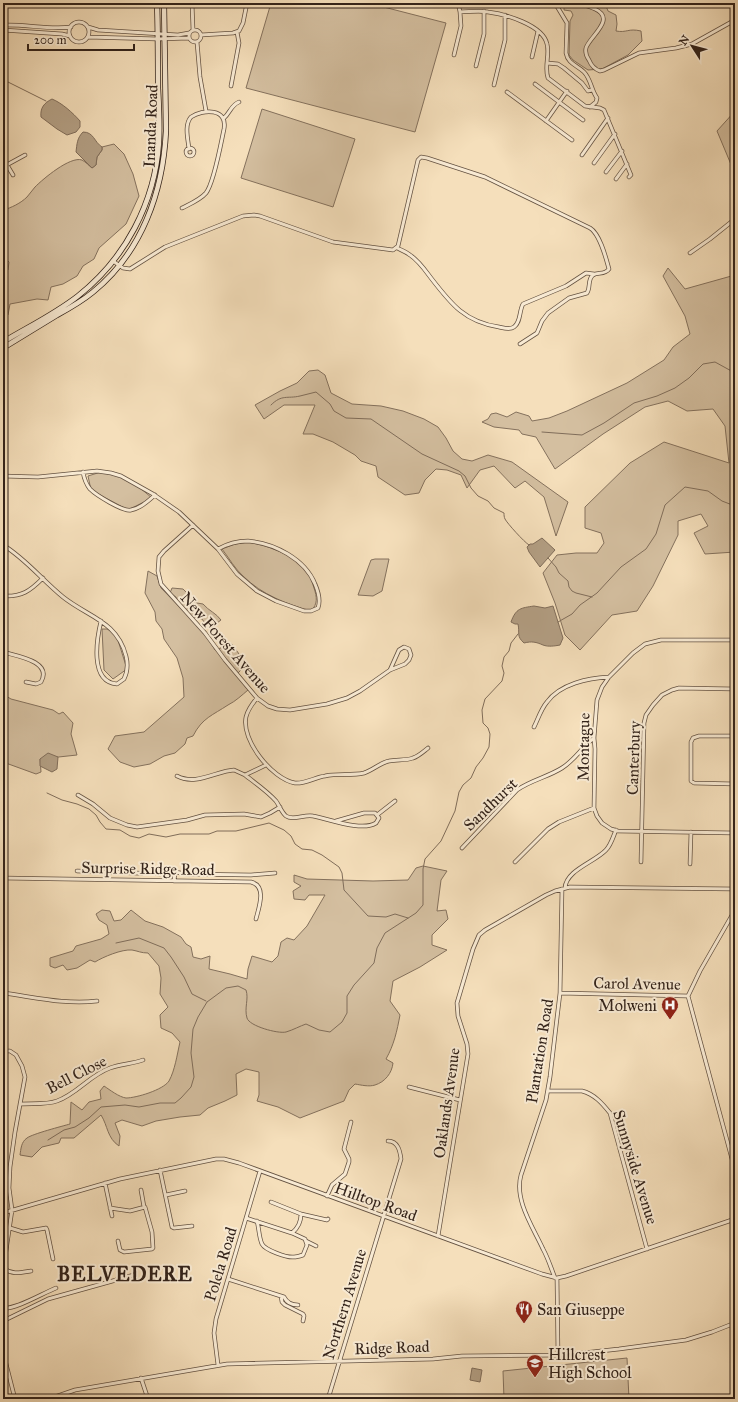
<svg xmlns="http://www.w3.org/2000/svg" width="738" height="1402" viewBox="0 0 738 1402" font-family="'IM FELL Great Primer',serif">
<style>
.green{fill:#d4bfa0;stroke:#84715d}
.water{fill:#b39f84;stroke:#806d5a}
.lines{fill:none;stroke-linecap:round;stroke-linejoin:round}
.stream{stroke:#806d5a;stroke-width:1}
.minor-casing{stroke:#645242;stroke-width:4.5}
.secondary-casing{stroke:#33231a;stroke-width:6}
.minor{stroke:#f8ead3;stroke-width:3}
.secondary{stroke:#f8ead3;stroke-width:4.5}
.labels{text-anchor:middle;stroke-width:4;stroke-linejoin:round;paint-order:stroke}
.street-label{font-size:16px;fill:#33231a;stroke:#f8ead3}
.poi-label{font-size:16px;fill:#33231a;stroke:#f8ead3;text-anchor:start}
.district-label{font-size:20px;font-weight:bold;letter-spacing:1px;fill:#33231a;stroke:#f8ead3}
</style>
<rect width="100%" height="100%" fill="#f5dfbb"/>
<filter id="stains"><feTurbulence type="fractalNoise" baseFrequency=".005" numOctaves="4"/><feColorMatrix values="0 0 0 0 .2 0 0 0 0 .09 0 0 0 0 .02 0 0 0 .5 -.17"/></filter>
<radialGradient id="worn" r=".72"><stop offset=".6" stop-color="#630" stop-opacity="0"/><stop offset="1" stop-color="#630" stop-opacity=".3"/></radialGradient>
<path class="green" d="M271,3H368L446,23L415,132L246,88Z
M564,3H596L606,6L608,11L616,15L617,24L616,31C627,33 628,28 641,31L642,41L628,55L602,69L588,70L573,60L569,55L570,21L573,15L571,11L564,10Z
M262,109L355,139L333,207L241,178Z
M735,111V174L717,131Z
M114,144L124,154L133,174L139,196L126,224L99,248L94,259L83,266L77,276L63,284L51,287L48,300L37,299L10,304L8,315L3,318V272L8,270L9,262L6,259L3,261V210C11,208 21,203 27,197C30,194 32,190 35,187C43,179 70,156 82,160C86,162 89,166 92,168L96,165L97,157L102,150V147Z
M668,268L685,289L735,275V552L705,554L694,533L708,526L701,514L678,521V535L653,586L637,611L612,615L580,650L565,635L555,603L543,573L557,555L576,553H597L604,543L601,533L585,528V507L630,463L664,442L729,463L725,426L713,409L687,411L668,401L645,407L603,434L555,469L536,437L522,434L519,430L494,427L482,422L488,419L491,414L496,413L507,417L516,412L529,416L532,421L549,418L567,411L627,383L664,360L673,347L690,334L685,316L663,276Z
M318,370L325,375L331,393L352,404L381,406L403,411L424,419L438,427L446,438L453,451L462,459L472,461L488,455L512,462L568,502L556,536L544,497L525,481L515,488L494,466L480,470L467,488L461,475L447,470L436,469L425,480L419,493L405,495L378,477L376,466L361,461L355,455L333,442L313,434H303L315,405H284L264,419L255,405L280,391L297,383L309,371Z
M104,471L133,482L152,498L128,510L91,490L88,476Z
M249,542C276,548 306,558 314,588C317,597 318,604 311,611C287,604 262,595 243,576C235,569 229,558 222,549L235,544Z
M375,559H389L382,591L373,596L358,595L371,560Z
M148,571L157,576L161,588L205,633L215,650L232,644L239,654L244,667L236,675L248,690C242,695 236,701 228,705C213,715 202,718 193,736L187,738L185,744L175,753L164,756L150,764L134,767L120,762L108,749L115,736L144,732L184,697L183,678L177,658L164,639L162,629L156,621L155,612L145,593Z
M172,588L183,589L197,603L203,604C209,611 216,613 221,620L209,629L202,619L193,617L179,604L176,597L170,593Z
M102,629H107L116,634L127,669L113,679L104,670Z
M6,696L11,699L53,710L59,714L63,712L73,723L71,734L77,755L40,759L41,772L36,774L3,762V699Z
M423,866L447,871L441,880L437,911L446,910L448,919L432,935V945L447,950L420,967L393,981L390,1001L400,1015C397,1031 394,1045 386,1059L393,1063C392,1073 385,1082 375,1085C369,1087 361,1085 355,1084L349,1090L344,1101L300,1118L278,1107L257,1101L259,1095V1072L246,1069L236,1074L237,1095L225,1101L208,1108L200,1115L180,1117L156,1121L142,1126L122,1120L115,1123L120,1136L119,1146C107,1138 108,1126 101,1115L74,1138H61L59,1143L42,1147L32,1157L20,1155C21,1149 21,1142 27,1138C32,1134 63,1126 70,1124L71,1102L82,1110L89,1102L101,1099L100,1091L104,1086C110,1090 119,1097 126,1098C136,1098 163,1090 169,1081C175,1070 177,1055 180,1042L172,1033L161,1028L160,1015L168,1007L160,994L161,978L159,966L148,953C141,953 138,951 132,950C122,949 103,957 95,962L90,960L77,968L67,970L63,965L55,968L50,966V958L73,951L76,946L101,939L109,934L107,925L99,920L96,914L102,910L110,911L114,921L121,920L131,910L145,921L163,927L181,937L186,944L191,947L193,957L201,959L210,956L209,969L230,974L247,979L248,969L252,956L272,962L278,956L281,942L287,938L294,940L307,926L325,895H309L305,900L294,899L293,891L301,886L294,882V875L307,879L373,881L408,880L416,868Z
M627,1358L629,1399H504L503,1371Z"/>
<path class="water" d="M52,99C62,103 73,113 80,121V127L76,132L67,135L57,129L41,117C40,108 44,103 52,99Z
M83,132C94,132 94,142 102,147V150L97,157L96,165L92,168L76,152C77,144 77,138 83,132Z
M542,538L555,550L540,567L529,552L527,547L530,544H533Z
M534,606L545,608L553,606L563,638L560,645C555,646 548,647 543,645C536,642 532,641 524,643C516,636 520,633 518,624H515L511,622C516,608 521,608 534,606Z
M48,753L58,757L57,769L52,772L40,766V759Z
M472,1368L482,1370L480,1382L470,1380Z"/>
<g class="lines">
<path class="stream" d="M3,78L8,82L46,101
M271,405C282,394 287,399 300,396C305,395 311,393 316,392L330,404L334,411L346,418L371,419L422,454L459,471L465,476L471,488L478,496L488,501L494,508L504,513C504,515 504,517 505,519C507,523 524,542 529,545
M542,432L582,435L604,423L634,403L657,396L675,388L689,378L703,364L715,362L735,373
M548,558L556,567L559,573L568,581L569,587L572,591L576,593L592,597
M558,622L572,614L580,605L597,593L621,567L646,549L656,534L665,505L685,487L708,491L722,501L735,506
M47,793L62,800L77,804L89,809L96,815L100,822L106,829L120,830L130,836L139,838L149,834L166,837L180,834H209L217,831H236L269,823L284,830L291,836L295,844L302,849L312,850L322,855L339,867L342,873L344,890L368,916L386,917L395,914L408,918
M116,943L139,938L164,948L171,957L184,977L192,994L206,1001
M48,1140L64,1130L75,1127L89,1118L101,1107L125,1105L139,1107L160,1103H175L181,1098L191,1087L194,1077L191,1053L193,1029L198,1017L207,1002L226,988L238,986L246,990C249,999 244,1008 247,1018C249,1026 278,1034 286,1032C293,1030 300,1026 306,1024L319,1030L330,1032L342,1022L347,1013V996L354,985L374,963L377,948L385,933L416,913L423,905V869L425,859L441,841L455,811L459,792L463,785L471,778L476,767L483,758L489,747L490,734L488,728L483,723L482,710L485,699L502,681L504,673L502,666L504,657L509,651L511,643L518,634"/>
<g class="minor-casing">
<path id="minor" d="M192,3L193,30
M458,3L460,12C469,12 479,10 488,12C505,14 543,25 547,44C550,55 544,67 548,78L585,106L600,108L604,110L631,175L629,177
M555,3L567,23L566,53C568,64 577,65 584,72C591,79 591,90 597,98L596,102L590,107
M577,3C583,5 589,6 595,9C617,19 589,37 586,48C585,52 587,57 589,60C591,65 594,69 600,71L604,70L639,53L676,48L692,44L735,20
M69 32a10 10 0 1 1 20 0a10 10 0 1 1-20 0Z
M3,25C26,24 49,30 71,27
M88,27L98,30L178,35L189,33
M3,30L62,34L70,36
M189 36a6 6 0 1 1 12 0a6 6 0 1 1-12 0Z
M201,35L233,33L239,31L243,23L247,3
M88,37L158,39L189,38
M197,42L200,77L206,111
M454,55L461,26L460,12
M532,57L538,31
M547,63L558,64L564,68L582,83L588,91L592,90
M476,66L484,34V11
M535,84L583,120
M494,85L505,40V15
M231,86L239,43L237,32
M507,92L572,140
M224,118C230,113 231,105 239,102
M546,121L567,91
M186 152a4 4 0 1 1 8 0a4 4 0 1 1-8 0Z
M582,155L608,118
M594,163L615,134
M5,165H7L13,175
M3,167L25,155
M606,172L622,151
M616,179L627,164
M182,208C190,204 200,200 206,193C214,183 221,143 224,129C228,108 203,109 191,117C184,125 188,139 189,149
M397,248C401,250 406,252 410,255C419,261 425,270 431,278C451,304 465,322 499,327C504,328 510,330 514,327C521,322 519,311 523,304L566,286L586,273L594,274
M690,253L710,239L735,219
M113,261L123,268L130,269L165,247L243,216L254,215L260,216L333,242L393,250L398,246L418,160L421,157L427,158L485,177L590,228C600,234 606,258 609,269C605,275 598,272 593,275C587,280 591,287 587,293L569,298L548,313L542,321L537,333L520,344
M83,472C84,478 86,484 90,489C96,495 123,512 131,510C141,508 148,501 155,495
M3,476L38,477L97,471L111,473L121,476L153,494L179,512L218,549L237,574L257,591L276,601L304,611H311L318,608C321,600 318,591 315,584C305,559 274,543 248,541C237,541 227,544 218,549
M193,525L164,551L159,557L158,571L161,584L205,633L225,660L257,698L268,706L277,709L290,710L327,704L347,698L360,691L390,670L405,664L409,660L411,655L409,649L404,647L399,650L390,670
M3,545C26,559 42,580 63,597C88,617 117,621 126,656C128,664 128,671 124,679L117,684C89,682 97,638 101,621
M3,596C22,597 30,591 43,578
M735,640H661L645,644L633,653L609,677L602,687L597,700L594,738L595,749L594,808L597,816L602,823L611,829L618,831L735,833
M3,652C16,656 53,661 41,682L36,684L26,682
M257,698C252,704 248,709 246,717C241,740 272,779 295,783C305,784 316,777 325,776C338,773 351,776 364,773C373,770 380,763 389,761C397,759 405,761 413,758C419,756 424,751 428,748
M534,727C538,719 541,709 547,702C560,684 588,678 609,677
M735,736H699L693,738L691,742V781L694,783L735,784
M245,775C255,783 267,791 276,801C279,805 282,813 286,816C293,821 305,814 313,816C329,819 362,832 376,823L379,818L375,813H364L336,821
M177,776C196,786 216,771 234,770L245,775L266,765
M78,795L93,804L110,818L127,825L137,827L187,820L205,815L244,814L261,817L270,813L280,807
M377,815L395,801
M462,848L517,790C531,780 548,777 562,768C575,760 582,747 594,738
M515,862L548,829L559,822L594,808
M641,862L644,723L646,715L653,705L662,695L672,690L679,688L735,689
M690,864L691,832
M77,871L163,874L175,872L174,881
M175,872L186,874L251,875L275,873
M3,878L251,882C267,886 259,907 256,919
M565,888C566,870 595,862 606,850C611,845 613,837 616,830
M3,993C34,997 66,1005 97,1001
M560,993L688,996L700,971L735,910
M688,996L735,1170
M3,1051H10L16,1055L22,1066L25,1077L15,1132L10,1167L9,1188L12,1210L3,1271
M409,1087L460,1100
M548,1091H582C594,1094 602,1103 610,1113L647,1249
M20,1104C32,1103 46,1105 57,1101C77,1094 90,1075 110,1068C120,1064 132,1064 143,1060
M160,1170L172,1227L174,1228L192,1226
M105,1183L112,1216
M141,1190L144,1207
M166,1195L185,1191
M327,1196L332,1185L345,1174L349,1162V1159L344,1149L351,1122
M110,1208L130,1211L145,1207L152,1232L153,1248L152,1249L124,1252L120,1250L118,1241
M3,1213L120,1179L216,1159H224L239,1163L542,1274L557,1278L566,1276L735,1219
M301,1214L327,1220L328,1219
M246,1218L292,1233C298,1228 301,1223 301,1214L271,1202
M257,1221C259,1228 259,1238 262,1244C265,1250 287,1258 294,1257C297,1257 300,1256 303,1255L307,1245L305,1239L292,1233
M10,1228L23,1232L46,1228L47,1230L53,1259
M438,1236L468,1054L467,1044L458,1016L457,1003L473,949L479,935L485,930L546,895L555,891L570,887L735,889
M306,1241L316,1246
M3,1268C13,1275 19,1273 31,1271
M555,1278C551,1268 548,1258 543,1249C533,1227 514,1200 521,1175L546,1100L550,1077L560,993L562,889
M557,1278L558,1355
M228,1279L284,1297C287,1303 292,1305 298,1305
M281,1296L282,1302L285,1305L303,1314L304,1316L303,1321
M3,1308C15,1310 43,1293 56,1288
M3,1321L48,1299L134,1275
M3,1352L15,1399
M218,1365L214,1333L216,1319L260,1171
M141,1378L148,1399
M49,1399L75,1390L227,1364L433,1359L462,1356L565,1355L619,1349L686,1340L712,1332L735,1323
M328,1399L401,1159C400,1151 398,1141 388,1141"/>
</g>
<g class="secondary-casing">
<path id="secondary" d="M3,342C28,327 55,314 78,296C125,259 155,203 159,142C160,124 159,106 158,88C158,60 158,31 157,3
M3,348C21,337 39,326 57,315C70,308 82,301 93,292C142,252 163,192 166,131L164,3"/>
</g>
<use href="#minor" class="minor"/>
<use href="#secondary" class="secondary"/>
</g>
<defs>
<g id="hospital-pin" transform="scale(0.9)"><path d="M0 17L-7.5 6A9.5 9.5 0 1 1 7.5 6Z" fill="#8f2418" stroke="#f8ead3"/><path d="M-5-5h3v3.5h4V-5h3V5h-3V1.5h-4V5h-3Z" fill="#fff"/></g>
<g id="restaurant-pin" transform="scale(0.9)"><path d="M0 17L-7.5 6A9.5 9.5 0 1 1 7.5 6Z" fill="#8f2418" stroke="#f8ead3"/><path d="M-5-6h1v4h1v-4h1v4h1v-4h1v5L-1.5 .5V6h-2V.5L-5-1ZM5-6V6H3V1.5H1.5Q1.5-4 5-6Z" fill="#fff"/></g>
<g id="school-pin" transform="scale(0.9)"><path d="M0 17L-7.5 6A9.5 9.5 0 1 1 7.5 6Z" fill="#8f2418" stroke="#f8ead3"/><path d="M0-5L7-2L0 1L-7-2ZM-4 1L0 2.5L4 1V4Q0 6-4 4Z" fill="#fff"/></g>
</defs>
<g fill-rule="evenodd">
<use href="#hospital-pin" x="670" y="1005"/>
<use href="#restaurant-pin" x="524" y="1309"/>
<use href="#school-pin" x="535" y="1363"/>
</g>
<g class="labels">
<g class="street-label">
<text transform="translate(150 126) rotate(-88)" y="6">Inanda Road</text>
<text transform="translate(226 642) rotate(49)" y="6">New Forest Avenue</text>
<text transform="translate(583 747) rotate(-89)" y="6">Montague</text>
<text transform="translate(633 758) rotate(-88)" y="6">Canterbury</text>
<text transform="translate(490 804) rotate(-44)" y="6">Sandhurst</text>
<text transform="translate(148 868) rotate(1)" y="6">Surprise Ridge Road</text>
<text transform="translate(637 983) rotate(1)" y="6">Carol Avenue</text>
<text transform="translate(539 1051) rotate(-81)" y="6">Plantation Road</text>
<text transform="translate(76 1074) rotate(-27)" y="6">Bell Close</text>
<text transform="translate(446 1103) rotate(-82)" y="6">Oaklands Avenue</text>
<text transform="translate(636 1167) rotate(73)" y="6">Sunnyside Avenue</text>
<text transform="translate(376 1201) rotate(20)" y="6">Hilltop Road</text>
<text transform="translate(220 1264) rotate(-73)" y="6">Polela Road</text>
<text transform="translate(344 1304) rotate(-73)" y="6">Northern Avenue</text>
<text transform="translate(392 1347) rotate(-2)" y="6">Ridge Road</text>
</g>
<g class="poi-label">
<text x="657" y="1011" text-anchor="end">Molweni</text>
<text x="537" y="1315">San Giuseppe</text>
<text x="548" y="1360">Hillcrest<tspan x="548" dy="18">High School</tspan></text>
</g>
<g class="district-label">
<text x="125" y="1281">BELVEDERE</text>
</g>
</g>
<rect width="738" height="1402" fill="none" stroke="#f5dfbb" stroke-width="16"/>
<rect x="4" y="4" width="730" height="1394" fill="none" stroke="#33231a" stroke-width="2"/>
<rect x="8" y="8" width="722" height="1386" fill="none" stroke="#33231a"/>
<g transform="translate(692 46) rotate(306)" stroke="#f8ead3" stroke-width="3" paint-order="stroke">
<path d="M0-3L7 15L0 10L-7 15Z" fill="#33231a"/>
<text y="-6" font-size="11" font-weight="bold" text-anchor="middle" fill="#33231a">N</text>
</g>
<path d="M28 44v6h106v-6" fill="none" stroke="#33231a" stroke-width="2"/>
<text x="34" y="44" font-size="12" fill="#33231a" stroke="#f8ead3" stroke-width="3" paint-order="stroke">200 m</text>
<rect width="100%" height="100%" filter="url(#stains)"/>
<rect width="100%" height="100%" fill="url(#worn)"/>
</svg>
